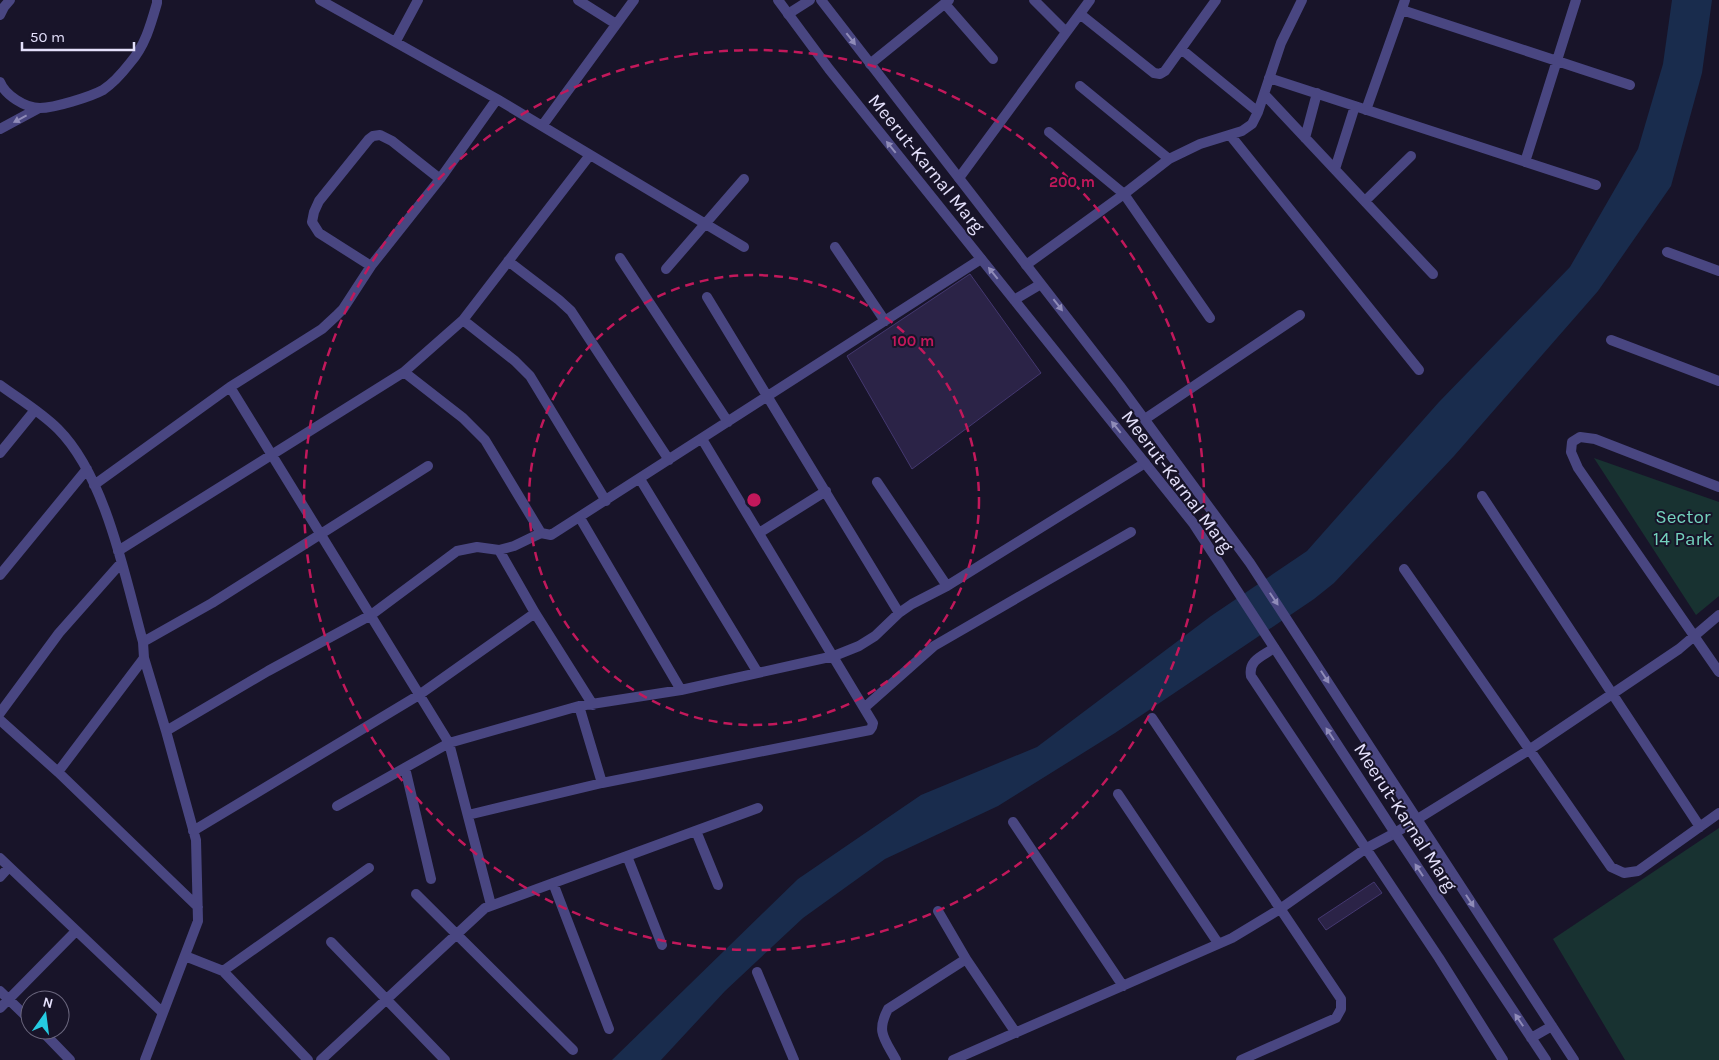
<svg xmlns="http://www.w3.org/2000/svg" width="1719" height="1060" viewBox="0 0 1719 1060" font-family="Karla,sans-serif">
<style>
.green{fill:#183231}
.water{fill:#192c4d}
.building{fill:#2b2347;stroke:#443870}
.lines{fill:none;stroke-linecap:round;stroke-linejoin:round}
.minor{stroke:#494681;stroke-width:10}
.tertiary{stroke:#494681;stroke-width:10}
.oneway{fill:#8f8bb8}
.ring{fill:none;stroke:#c2185b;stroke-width:2.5;stroke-dasharray:9 6}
.labels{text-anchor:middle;stroke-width:4;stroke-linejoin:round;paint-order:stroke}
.street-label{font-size:19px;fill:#e4e0fb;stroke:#181429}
.park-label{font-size:19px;fill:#74d2bd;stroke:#181429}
.centre{fill:#c2185b;stroke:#181429;stroke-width:2.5}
.ring-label{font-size:15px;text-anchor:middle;font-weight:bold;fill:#c2185b;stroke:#181429;stroke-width:4;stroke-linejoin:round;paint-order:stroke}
</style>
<rect width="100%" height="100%" fill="#181429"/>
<path class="green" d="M1594,458L1719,502V596L1696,615Z
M1719,828V1060H1625L1553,939Z"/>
<path class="water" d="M1672,0H1712L1702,73L1671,186L1598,291L1454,456L1334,583L1314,599L1115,733L998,806L885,859L803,918L725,991L661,1060H612L798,879L921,795L1037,747L1211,616L1307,551L1439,402L1570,267L1638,149L1663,64Z"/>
<path class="building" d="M970,274L1041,373L912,469L847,356Z
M1374,882L1382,893L1326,930L1318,919Z"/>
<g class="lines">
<path class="minor" d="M320,0L497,99L744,247
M578,0L616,24
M1034,0L1066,32
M945,4L993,59
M1402,10L1630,85
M788,14L810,0
M1080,14L1154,73L1160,74L1165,71L1216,0
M396,41L418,0
M1181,49L1258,112
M870,64L949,0
M1269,78L1596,185
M1080,86L1169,159
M1264,94L1433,274
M1366,110L1405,0
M542,126L634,0
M1049,132L1124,194L1210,318
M1230,135L1419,370
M1305,138L1317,93
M1525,162L1576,0
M1335,169L1355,106
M959,178L1090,0
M1365,201L1411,156
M835,247L885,321
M1667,252L1719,271
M620,258L728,422
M508,261L559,300L571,311L669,460
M1026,265L1124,194L1169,159L1200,144L1242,131L1252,124L1258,112L1281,43L1302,0
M371,266L319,233L312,222L314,212L319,201L369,139L373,136L380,135L392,141L440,179
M666,269L744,179
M707,297L899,613
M463,320L515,361L530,376L606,501
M1611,340L1719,381
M404,372L463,418L485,440L538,528L541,533L551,535L981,259
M0,385C19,399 41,412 58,429C106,477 125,577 143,642L144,658L166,731L196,840L198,921L145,1060
M230,387L449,743L491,905
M1145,419L1300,315
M0,453L35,410
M640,479L758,673
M877,482L947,586
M94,485L230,387L322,329L336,316L343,309L371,266L440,179L497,99
M1719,487L1595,439L1580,437L1572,442L1571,452L1578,468L1719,672
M1482,496L1700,827
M580,518L681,690
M759,533L826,491
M499,550L535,613L593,705
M118,551L404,372L463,320L590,155
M1404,569L1611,867L1624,873L1638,871L1719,813
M0,575L87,469
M143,642L212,603L428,466
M1274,648C1263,656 1248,660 1251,676L1439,958L1503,1060
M579,706L602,783
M864,708L934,646L1131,532
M0,713L59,633L121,563
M1152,718L1341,999V1009L1336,1018L1241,1060
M0,720L58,772L198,907
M166,731L268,671L371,615L457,551L477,547L499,550L514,546L541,533
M405,768L431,879
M58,772L144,658
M1118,794L1218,943
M337,806L449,743L579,706L681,690L834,656L859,646L875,636L899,613L912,604L947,586L1145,463
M468,815L602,783L870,730L872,727L873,723L702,439
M1013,822L1123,986
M193,831L419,695L535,613
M696,831L718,885
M627,856L662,945
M0,858L163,1013
M0,877L9,867
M553,883L609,1029
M416,894L573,1050
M938,911L966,959L1016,1033
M331,942L445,1060
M185,956L223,971L308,1060
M223,971L369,868
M757,972L794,1060
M0,991L30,1020
M0,1008L76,931
M41,1030L70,1060
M321,1060L485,908L758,808
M896,1060C884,1038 876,1032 888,1009L966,959
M953,1060L1232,938L1280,909L1365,849L1395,833L1529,750L1679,649L1719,615"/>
<path class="tertiary" d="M778,0L829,69L1193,523L1395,833L1546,1060
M821,0L1120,386L1250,563L1574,1060
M0,15L4,7L10,0
M0,82C5,95 25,108 40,108C54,108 90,97 103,90C112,84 123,72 130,63C145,46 151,24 157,3V0
M0,129L39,108
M1014,300L1041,284
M1531,1038L1552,1026"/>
</g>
<defs><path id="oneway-solid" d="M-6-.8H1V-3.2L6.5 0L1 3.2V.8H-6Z" transform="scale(1.25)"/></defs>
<g class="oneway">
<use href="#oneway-solid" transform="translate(851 39) rotate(52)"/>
<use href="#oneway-solid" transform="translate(20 119) rotate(152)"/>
<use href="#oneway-solid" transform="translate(891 147) rotate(-129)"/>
<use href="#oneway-solid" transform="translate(993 273) rotate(-129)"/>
<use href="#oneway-solid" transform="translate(1058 305) rotate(52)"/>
<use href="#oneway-solid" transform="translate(1116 427) rotate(-129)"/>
<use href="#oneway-solid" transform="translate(1274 599) rotate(56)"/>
<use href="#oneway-solid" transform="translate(1325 677) rotate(57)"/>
<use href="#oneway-solid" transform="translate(1330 734) rotate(-123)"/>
<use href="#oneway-solid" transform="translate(1419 870) rotate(-123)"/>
<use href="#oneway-solid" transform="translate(1470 901) rotate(57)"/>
<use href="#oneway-solid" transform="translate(1519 1020) rotate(-124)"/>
</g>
<g class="ring">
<circle cx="754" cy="500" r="225"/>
<circle cx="754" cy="500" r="450"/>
</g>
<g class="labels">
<g class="street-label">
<text transform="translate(927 163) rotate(51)" y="7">Meerut-Karnal Marg</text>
<text transform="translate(1178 481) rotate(53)" y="7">Meerut-Karnal Marg</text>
<text transform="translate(1406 817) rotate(57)" y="7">Meerut-Karnal Marg</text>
</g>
<g class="park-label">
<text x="1683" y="523">Sector<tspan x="1683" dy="22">14 Park</tspan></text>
</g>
</g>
<circle cx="754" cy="500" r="8" class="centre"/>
<g class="ring-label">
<text x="1072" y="187">200 m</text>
<text x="913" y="346">100 m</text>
</g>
<g transform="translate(45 1015) rotate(14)"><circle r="24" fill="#181429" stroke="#6a667d"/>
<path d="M0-4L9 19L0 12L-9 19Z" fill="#25cbe1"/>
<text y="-8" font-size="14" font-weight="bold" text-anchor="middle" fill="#e4e0fb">N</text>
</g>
<path d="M22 42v8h112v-8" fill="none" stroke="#e4e0fb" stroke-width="2.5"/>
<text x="30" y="42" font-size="15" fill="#e4e0fb" stroke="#181429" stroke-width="4" paint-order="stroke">50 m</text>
</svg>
